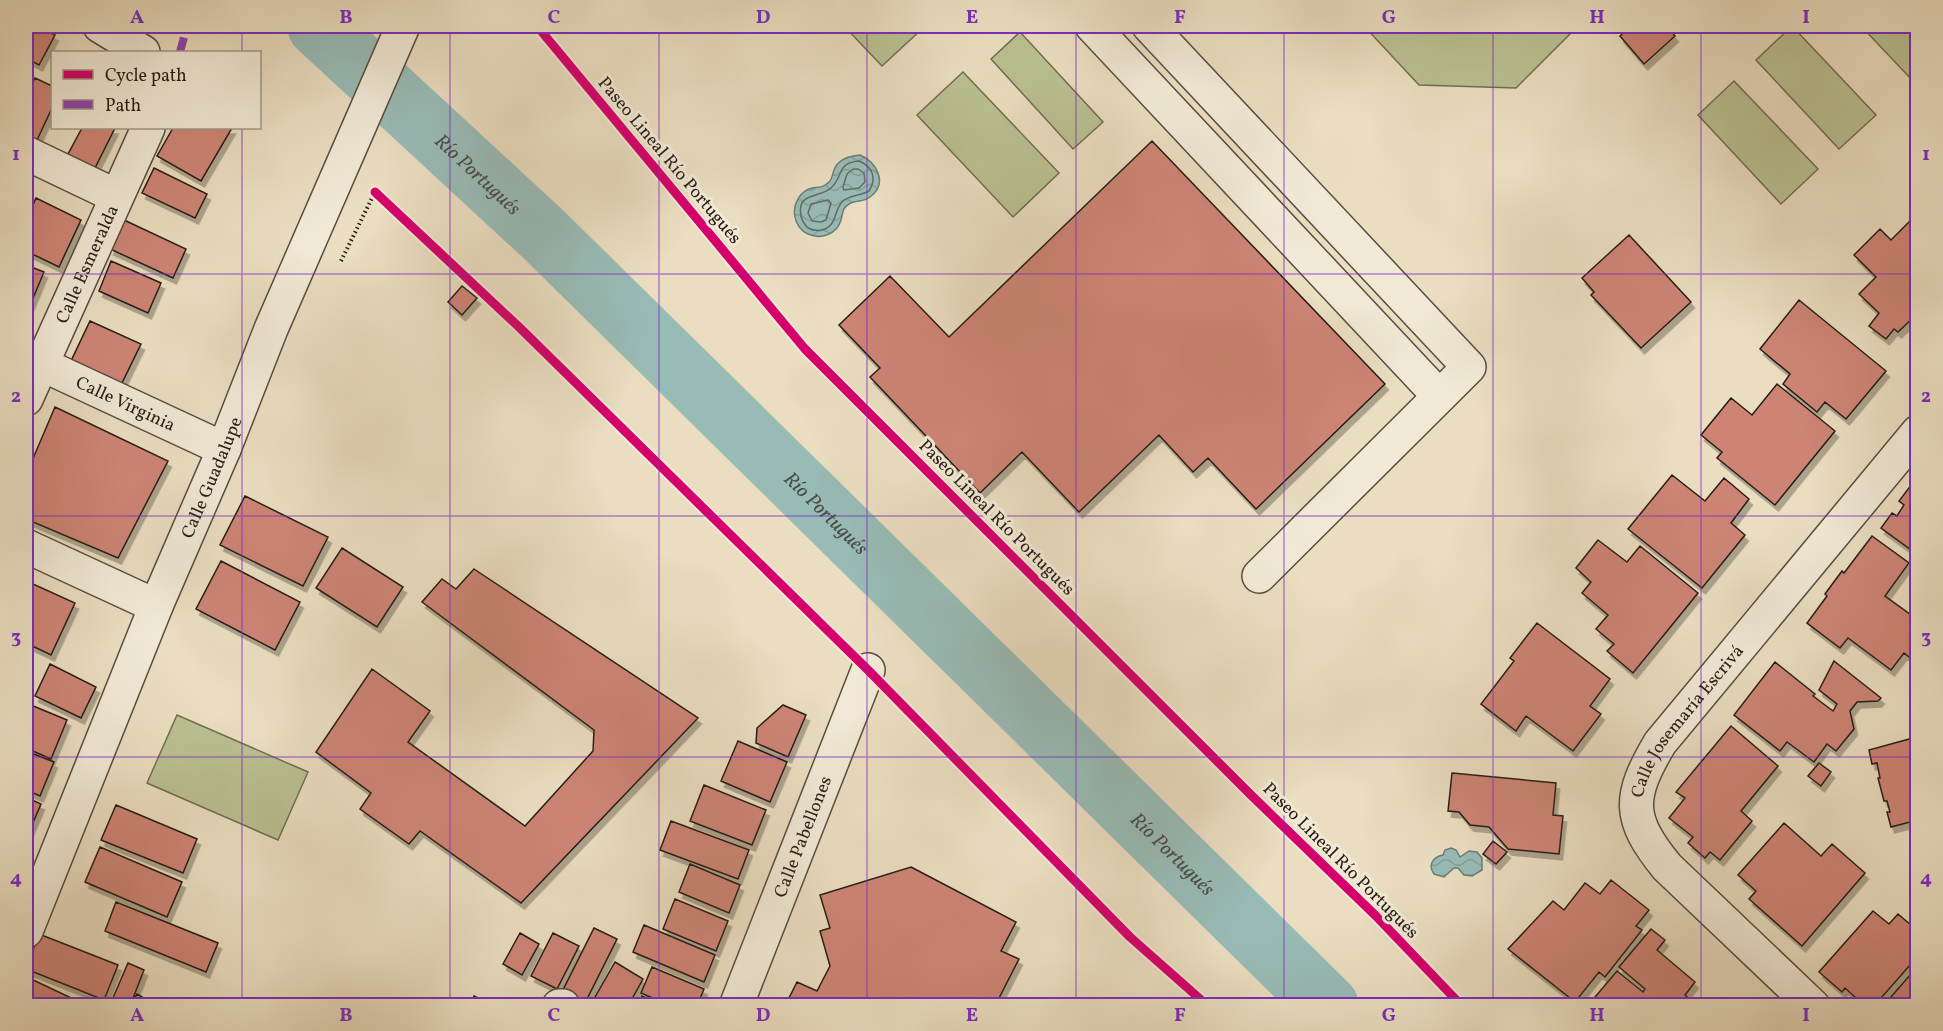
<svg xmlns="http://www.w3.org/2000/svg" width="1943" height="1031" viewBox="0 0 1943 1031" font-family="Vollkorn,serif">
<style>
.green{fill:#bac091;stroke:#706e54;stroke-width:1.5}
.water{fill:url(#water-waves);stroke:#6b7c76;stroke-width:1.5}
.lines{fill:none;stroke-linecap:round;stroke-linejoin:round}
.shore{stroke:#606c66;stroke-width:1.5}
.river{stroke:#98bbb6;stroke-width:62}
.building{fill:#cd8475;stroke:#271d16;stroke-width:1.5;filter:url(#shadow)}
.minor-casing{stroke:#584d40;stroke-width:36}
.path{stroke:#271d16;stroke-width:4;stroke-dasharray:1.5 3;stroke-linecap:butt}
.minor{stroke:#f1e9d6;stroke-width:33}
.quiet{stroke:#8e44ad;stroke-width:8;stroke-dasharray:15 8;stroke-linecap:butt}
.cycleway-casing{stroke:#f1e9d6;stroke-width:13}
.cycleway{stroke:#d6006c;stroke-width:9}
.grid{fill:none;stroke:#7b2cbf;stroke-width:1.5;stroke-opacity:0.55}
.labels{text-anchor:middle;stroke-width:6;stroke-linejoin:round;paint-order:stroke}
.street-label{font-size:18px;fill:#271d16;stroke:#f1e9d6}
.water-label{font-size:20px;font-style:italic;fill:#494c46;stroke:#f1e9d6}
.neatline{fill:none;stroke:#7b2cbf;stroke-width:2}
.grid-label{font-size:20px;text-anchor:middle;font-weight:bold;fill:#7b2cbf}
</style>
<defs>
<pattern id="water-waves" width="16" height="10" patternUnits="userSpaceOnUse" patternTransform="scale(1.5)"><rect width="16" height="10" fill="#98bbb6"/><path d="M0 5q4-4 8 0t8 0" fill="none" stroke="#83a09c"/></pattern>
<filter id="shadow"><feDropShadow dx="3.5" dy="6" stdDeviation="0" flood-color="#0004"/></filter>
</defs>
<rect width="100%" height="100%" fill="#eaddc0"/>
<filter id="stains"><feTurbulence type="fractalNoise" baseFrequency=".00333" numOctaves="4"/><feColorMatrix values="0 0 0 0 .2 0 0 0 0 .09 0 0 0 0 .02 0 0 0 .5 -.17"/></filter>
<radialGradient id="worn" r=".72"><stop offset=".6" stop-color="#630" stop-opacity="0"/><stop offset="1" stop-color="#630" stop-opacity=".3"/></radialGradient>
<path class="green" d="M844,26H921L923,28L882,66Z
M1364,26H1578L1516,88L1419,85Z
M1792,26L1876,115L1839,149L1756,60Z
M1861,26H1917V75L1912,80Z
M1020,32L1103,122L1073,149L991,59Z
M963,72L1059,173L1013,217L917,115Z
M1734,81L1818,169L1781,204L1698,115Z
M177,715L308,772L278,840L147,783Z"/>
<path class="water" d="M860,155C876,162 889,183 870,197C864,202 856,200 849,204C842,208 843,213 841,220C837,234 821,240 808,234C801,231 796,224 795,217C792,205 800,191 812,188C819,187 823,188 829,182C833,178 832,175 834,170C838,159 849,156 860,155Z
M1451,848L1456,850L1460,857L1469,851L1477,852L1482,858V870L1472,876L1464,875L1458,868H1454L1444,877L1434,874C1428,866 1432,857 1443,855L1445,850Z"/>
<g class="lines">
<path class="shore" d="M859,161C873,167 877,178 869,191C860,196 850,195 843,201C833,210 838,226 822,230C818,231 812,230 808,228C805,225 802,220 801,216C796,192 820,198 831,188C844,176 836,163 859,161Z
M853,169H858L864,173L865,182L859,188L844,190L843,187L847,174Z
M828,200L831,203L826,220L821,222L812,221L808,213L811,204Z"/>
<path class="river" id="s1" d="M318,26L542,233L1328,1006"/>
</g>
<path class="building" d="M26,26H36L55,35L39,65L26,58Z
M1631,26H1666L1675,36L1644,64L1620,36Z
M35,78L52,86V108L37,140L26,135V98Z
M82,128H115L94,170L67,156Z
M173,128H232L201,181L157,156Z
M1152,141L1385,384L1256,509L1208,458L1193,472L1159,435L1079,512L1022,452L980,493L870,377L880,368L839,325L890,276L949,337Z
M154,168L207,194L195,218L142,193Z
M36,198L81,220L59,267L26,251V221Z
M1915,216L1918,218V313L1898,332L1894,329L1886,339L1869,326L1879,313L1859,294L1876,277L1854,255L1880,229L1891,240Z
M124,220L186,249L173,278L110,249Z
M1629,235L1691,302L1641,348L1591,295L1594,292L1582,278Z
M111,261L161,283L148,313L99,291Z
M26,265L44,272L26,315Z
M462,286L477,298L462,315L448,302Z
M1799,300L1886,371L1846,419L1825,402L1817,412L1783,384L1790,374L1760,349Z
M90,321L141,344L120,387L70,363Z
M1777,384L1835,431L1775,505L1717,458L1722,452L1701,435L1731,398L1752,415Z
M55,407L168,461L118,558L26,519V475Z
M1672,475L1705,501L1724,478L1749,499L1731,523L1745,535L1702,588L1628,529Z
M1918,476V555L1881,528L1892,513L1897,516L1904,505L1899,501Z
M245,496L328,537L303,586L220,545Z
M1872,536L1909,563L1885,596L1918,620V646L1909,657L1904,653L1891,670L1848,638L1840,648L1807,623L1827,596L1825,594L1842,571L1844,573Z
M1598,540L1627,562L1640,546L1698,593L1633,673L1607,651L1614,644L1596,629L1608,615L1582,593L1591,582L1576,568Z
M342,548L403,587L377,627L316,588Z
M221,561L300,602L275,650L196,609Z
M474,569L698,718L521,903L420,831L409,844L360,809L371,793L316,752L372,669L430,711L408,742L525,826L593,751L594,730L422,602L442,579L456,589Z
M33,584L75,603L51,655L26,643V599Z
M1537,623L1610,679L1590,706L1601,714L1573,751L1526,716L1516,731L1481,704L1514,661L1510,658Z
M1834,661L1881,698L1878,701L1857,702L1850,711L1854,729L1836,751L1827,744L1814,762L1787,742L1780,751L1734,715L1775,662L1815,694L1813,696L1833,711L1837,704L1819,690Z
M50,664L96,687L81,718L35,696Z
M26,703L67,720L51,759L26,748Z
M783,705L806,715L788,757L756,743L757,728Z
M1731,726L1778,766L1741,811L1752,821L1720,860L1710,852L1705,858L1688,843L1693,837L1669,818L1685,798L1676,792Z
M1913,738L1915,747L1918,746V820L1891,827L1887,812H1890L1887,801H1884L1878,778H1880L1877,763L1872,764L1869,750Z
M738,741L787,762L770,802L721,781Z
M26,751L54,762L40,796L26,790Z
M1819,763L1831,772L1821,786L1808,776Z
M1452,773L1556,783L1553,815L1563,816L1559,854L1508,849L1489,827L1470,825L1459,812L1448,811Z
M704,785L766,810L752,845L690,821Z
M26,797L41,804L26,839Z
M116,805L197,839L183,873L101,840Z
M671,821L749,850L738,879L660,850Z
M1784,823L1821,856L1832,844L1865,873L1802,946L1749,899L1756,891L1738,875Z
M1493,841L1507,852L1496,864L1483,854Z
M100,847L182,882L167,917L85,882Z
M690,864L740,885L729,913L679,892Z
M911,867L1016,922L1001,951L1019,959L995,1006H785L797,982L817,991L830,966L820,931L830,928L820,895Z
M1611,880L1649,910L1636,926L1642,930L1605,977L1599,972L1575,1002L1508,949L1553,901L1564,910L1585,883L1600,894Z
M675,899L728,921L716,951L663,929Z
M116,902L218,943L206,972L105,931Z
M1873,911L1889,924L1898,914L1918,931V956L1874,1006H1865L1845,988L1842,992L1819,972Z
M644,925L715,955L704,982L633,952Z
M594,928L617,939L585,1003L562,992Z
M1651,929L1665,940L1657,950L1695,982L1685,995L1697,1006H1593L1590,1003L1617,971L1643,992L1645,989L1619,967Z
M520,933L539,944L522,975L503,964Z
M553,933L579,946L557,989L531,976Z
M39,934L118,965L104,1000L26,969Z
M615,962L643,979L628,1006H590Z
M128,963L144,970L130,1006L112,1000Z
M1918,966V1006H1883Z
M652,967L704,989L697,1006H671L641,993Z
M29,978L88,1006H26V986Z
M137,994L157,1006H130Z
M474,996L495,1006H470Z
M642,996L662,1006H637Z"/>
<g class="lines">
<g class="minor-casing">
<g id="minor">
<path d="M100,26L143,52"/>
<path d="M1092,26L1439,396"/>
<path d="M1149,26L1469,367L1259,576"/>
<path d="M26,153L116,196"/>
<path id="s2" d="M26,357L224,449"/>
<path id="s3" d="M26,399L148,128"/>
<path d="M26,546L156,606"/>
<path id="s4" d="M26,931L156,606L224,449L271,329L403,26"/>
<path d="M559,1006H563"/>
<path id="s5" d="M736,1006L868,670"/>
<path id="s6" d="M1813,1006L1667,867C1627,818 1628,797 1660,743L1918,432"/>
</g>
</g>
<path class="path" d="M341,261L375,192"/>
<use href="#minor" class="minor"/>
<path class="quiet" d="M180,52L187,26"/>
<g class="cycleway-casing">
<path id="cycleway" d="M537,26L805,349L1251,795L1375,915L1462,1006
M375,192L519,327L868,670L1130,937L1208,1006"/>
</g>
<use href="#cycleway" class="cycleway"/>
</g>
<path class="grid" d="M242,26V52M450,26V1006M659,26V1006M867,26V1006M1076,26V1006M1284,26V1006M1493,26V1006M1701,26V1006M242,128V1006M26,274H1918M26,516H1918M26,757H1918"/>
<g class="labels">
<g class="street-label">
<text transform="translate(670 160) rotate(50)" y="6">Paseo Lineal Río Portugués</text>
<text dy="6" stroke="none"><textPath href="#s3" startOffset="148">Calle Esmeralda</textPath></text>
<text dy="6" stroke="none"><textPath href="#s2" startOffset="110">Calle Virginia</textPath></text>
<text dy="6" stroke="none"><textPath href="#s4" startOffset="490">Calle Guadalupe</textPath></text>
<text transform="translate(997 517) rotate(45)" y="6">Paseo Lineal Río Portugués</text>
<text dy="6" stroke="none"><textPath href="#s6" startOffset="372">Calle Josemaría Escrivá</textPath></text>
<text dy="6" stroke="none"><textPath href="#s5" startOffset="182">Calle Pabellones</textPath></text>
<text transform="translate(1341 860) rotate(45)" y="6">Paseo Lineal Río Portugués</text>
</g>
<g class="water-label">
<text dy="7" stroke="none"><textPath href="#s1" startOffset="218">Río Portugués</textPath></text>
<text dy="7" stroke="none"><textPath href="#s1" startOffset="704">Río Portugués</textPath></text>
<text dy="7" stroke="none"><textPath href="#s1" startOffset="1190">Río Portugués</textPath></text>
</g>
</g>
<rect width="1943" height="1031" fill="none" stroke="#eaddc0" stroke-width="66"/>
<rect x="51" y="51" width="210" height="78" fill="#f1e9d6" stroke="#a09789" stroke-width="1.5"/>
<rect x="63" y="70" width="30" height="9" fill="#d6006c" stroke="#a09789" stroke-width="1.5"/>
<text x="105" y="81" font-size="18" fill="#271d16">Cycle path</text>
<rect x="63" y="100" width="30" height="9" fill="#8e44ad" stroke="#a09789" stroke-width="1.5"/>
<text x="105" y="111" font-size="18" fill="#271d16">Path</text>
<rect x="33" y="33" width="1877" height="965" class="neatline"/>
<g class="grid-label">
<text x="137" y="23">A</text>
<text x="346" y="23">B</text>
<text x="554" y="23">C</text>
<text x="763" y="23">D</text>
<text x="972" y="23">E</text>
<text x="1180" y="23">F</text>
<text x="1389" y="23">G</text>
<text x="1597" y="23">H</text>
<text x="1806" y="23">I</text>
<text x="16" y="160">1</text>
<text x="1926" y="160">1</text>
<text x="16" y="402">2</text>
<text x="1926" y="402">2</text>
<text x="16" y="643">3</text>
<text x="1926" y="643">3</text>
<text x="16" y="884">4</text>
<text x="1926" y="884">4</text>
<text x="137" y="1021">A</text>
<text x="346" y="1021">B</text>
<text x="554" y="1021">C</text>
<text x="763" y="1021">D</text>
<text x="972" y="1021">E</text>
<text x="1180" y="1021">F</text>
<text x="1389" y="1021">G</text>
<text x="1597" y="1021">H</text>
<text x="1806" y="1021">I</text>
</g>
<rect width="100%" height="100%" filter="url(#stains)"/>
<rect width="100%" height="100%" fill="url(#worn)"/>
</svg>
